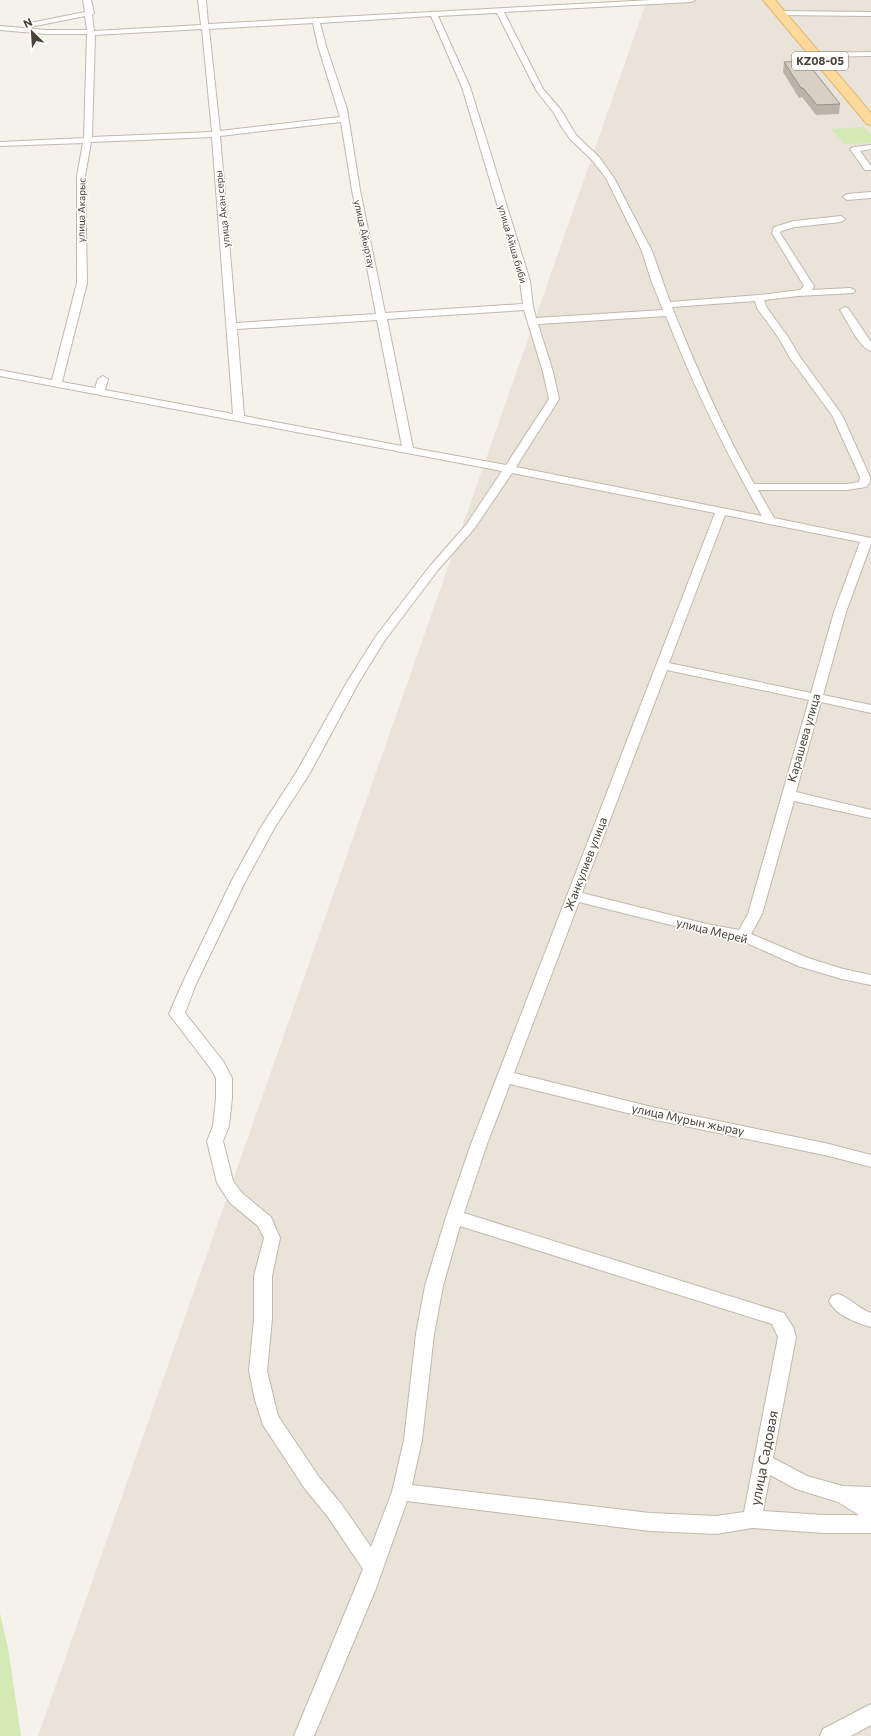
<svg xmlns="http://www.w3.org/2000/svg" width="871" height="1736" viewBox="0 0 871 1736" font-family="Commissioner,sans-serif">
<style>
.residential{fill:#e9e3d9}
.green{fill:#d5e9b4}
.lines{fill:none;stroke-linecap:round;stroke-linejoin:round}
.minor-casing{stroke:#c1b8ad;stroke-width:2}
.primary-casing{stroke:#e4b66a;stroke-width:2}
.minor{fill:#fff;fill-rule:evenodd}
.primary{fill:#fdda9c;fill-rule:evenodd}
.wall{fill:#bbb2a8}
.building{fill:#dacfc3;stroke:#999188}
.labels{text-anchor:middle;stroke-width:3;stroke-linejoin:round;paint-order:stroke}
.far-street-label{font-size:10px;fill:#4a4238;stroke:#fff}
.shield{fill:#fff;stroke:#807b74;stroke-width:1}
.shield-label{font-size:11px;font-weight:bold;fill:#4a4238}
.street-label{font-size:12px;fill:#4a4238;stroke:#fff}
.near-street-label{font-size:14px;fill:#4a4238;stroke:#fff}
</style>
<rect width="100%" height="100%" fill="#f5f1eb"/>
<path class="residential" d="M647,0H871V1736H38Z"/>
<path class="green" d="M864,127L871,135V143L845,144L831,129Z
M0,1613L8,1648L21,1736H0Z"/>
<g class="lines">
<g class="minor-casing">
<path id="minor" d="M83,0H91L94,13L92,15L94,31L201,25L198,0H206L208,24L652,0H695L691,2L504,12L543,89L561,110L576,135L599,157L614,178L652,251L670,302L759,295L800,290L804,286L772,233L774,227L794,221L841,216L845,219L841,222L795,227L781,231L780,233L814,286L812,290L850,288L853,289L855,291L853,293L798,296L764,300L767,308L788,337L800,357L842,415L870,477V482L866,487L847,490H758L774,518L871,538V544L846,612L823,695L871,705V713L821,702L796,792L871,810V818L794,801L762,914L751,934L808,958L843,969L871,975V985L842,979L798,966L740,940L707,934L579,902L514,1073L656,1108L829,1144L871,1155V1167L829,1156L656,1120L510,1084L487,1144L464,1213L784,1313L793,1327L796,1337L773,1458L807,1476L843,1486L871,1487V1533H824L752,1528L716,1534L650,1531L407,1501L375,1591L314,1736H294L363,1569L328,1517L305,1489L263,1425L255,1400L249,1371L254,1319V1276L264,1238L258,1226L230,1203L217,1183L207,1141L213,1126L216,1098V1078L211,1069L169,1014L182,984L231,882L261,827L296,773L347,682L376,636L430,566L466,525L502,471L0,376V370L52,380L77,283V176L83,143L0,146V142L84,138L87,34H46L0,30V26L46,30H87L85,16L30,27L26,25L30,23L85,12ZM497,13L536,90L554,113L561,126L570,139L593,161L606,178L642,251L651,280L663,310L536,318L533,307L530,281L470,87L438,16ZM431,16L462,87L520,281L523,304L385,313L360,190L347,109L326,46L320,23ZM313,23L318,46L340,117L220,131L209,29ZM202,29L212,132L92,137L95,35ZM341,122L352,190L376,314L236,323L220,136ZM212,137L233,414L105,390L108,379L103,376L98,379L95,388L62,382L87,283L85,176L91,142ZM755,301L757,308L778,337L790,358L832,415L860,477L859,482L847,484H754C722,427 696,367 672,307ZM524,310L543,372L549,399L506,465L413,448L387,319ZM666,316C693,385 725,451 762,516L516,467L559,399L553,372L538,324ZM377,320L402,446L244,416L237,329ZM512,473L715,513L471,1144L446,1217L425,1286L416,1334L404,1440L392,1492L371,1547L342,1505L319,1477L278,1416L267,1371L272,1319V1276L280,1238L271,1217L242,1193L233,1181L223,1141L229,1126L232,1098V1078L223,1061L185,1013L196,984L245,882L275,827L310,773L359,682L385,640L438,570L474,529ZM725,515L860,542L834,612L811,693L669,663ZM667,670L809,700L748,914L739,930L707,924L582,893ZM460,1226L772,1324L778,1337L744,1512L716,1516L650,1513L412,1485L422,1440L434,1334L443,1286ZM770,1475L796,1489L838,1502L859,1515H824L763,1511Z
M777,11L871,12V16L780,15L776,13Z
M871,52V56L815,57L811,55L815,53Z
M871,145V149L860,151L871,166V170H865L850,149L854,147Z
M871,192V198L847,200L843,197L847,194Z
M845,307L848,308L871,342V351C859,348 847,320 840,310Z
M838,1294C850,1298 859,1309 871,1313V1327C856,1323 836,1315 829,1301L832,1296Z
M871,1704V1725L851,1736H820L823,1729Z"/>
</g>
<g class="primary-casing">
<path id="primary" d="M763,0H775L871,113V125L867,124Z"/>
</g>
<use href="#minor" class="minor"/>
<use href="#primary" class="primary"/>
</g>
<path class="wall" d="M784,62L840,104L839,114L816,115L802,97L799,98L783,72Z"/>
<path class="building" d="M806,61L840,104L817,105L803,88H801L784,62Z"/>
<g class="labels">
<g class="far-street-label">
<text transform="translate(222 209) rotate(-96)" y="4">улица Акан серы</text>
<text transform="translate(81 210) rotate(-89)" y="4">улица Акарыс</text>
<text transform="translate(365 234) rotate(78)" y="4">улица Айыртау</text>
<text transform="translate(513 244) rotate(74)" y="4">улица Айша биби</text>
</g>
<rect class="shield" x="792" y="52" width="56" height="18" rx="3"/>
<g class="shield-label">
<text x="820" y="65">KZ08-05</text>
</g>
<g class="street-label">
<text transform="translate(804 738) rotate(-74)" y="4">Карашева улица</text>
<text transform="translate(586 864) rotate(-69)" y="4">Жанкулиев улица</text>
<text transform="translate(712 931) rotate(14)" y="4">улица Мерей</text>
<text transform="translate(688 1120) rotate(12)" y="4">улица Мурын жырау</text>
</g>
<g class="near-street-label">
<text transform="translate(764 1458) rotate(-79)" y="5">улица Садовая</text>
</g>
</g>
<g transform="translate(32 32) rotate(335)" stroke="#ffffff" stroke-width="3" paint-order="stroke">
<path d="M0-3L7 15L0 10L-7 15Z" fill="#4a4238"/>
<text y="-6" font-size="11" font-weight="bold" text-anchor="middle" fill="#4a4238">N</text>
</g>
</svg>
